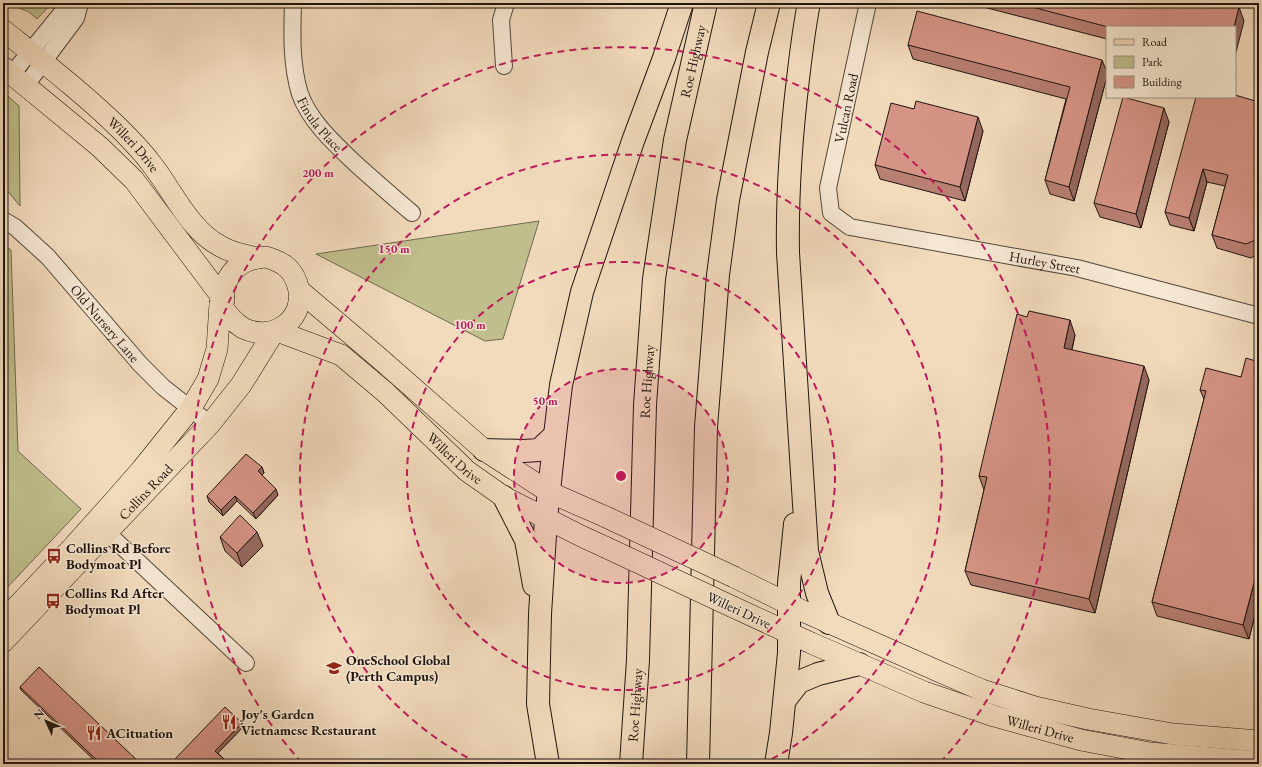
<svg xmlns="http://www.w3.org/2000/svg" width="1262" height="767" viewBox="0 0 1262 767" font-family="'EB Garamond',serif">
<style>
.green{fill:#c0be8d;stroke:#70694e}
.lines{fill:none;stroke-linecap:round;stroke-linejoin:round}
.minor-casing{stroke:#54463a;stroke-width:18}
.major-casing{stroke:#1f140f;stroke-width:22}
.highway-casing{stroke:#1f140f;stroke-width:24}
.minor{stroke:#f7e8d4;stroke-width:16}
.major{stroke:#f2dbbd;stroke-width:21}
.highway{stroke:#f2dbbd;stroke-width:22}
.major-bridge-casing{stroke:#1f140f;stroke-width:22;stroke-linecap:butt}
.major-bridge{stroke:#f2dbbd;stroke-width:21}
.wall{fill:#b87f73;stroke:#1f140f}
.shaded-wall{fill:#96685e;stroke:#1f140f}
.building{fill:#d69486;stroke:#1f140f}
.ring{fill:none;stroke:#c2185b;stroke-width:2;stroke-dasharray:7 5}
.labels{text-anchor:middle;stroke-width:3;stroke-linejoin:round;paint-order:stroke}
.street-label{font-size:14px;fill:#1f140f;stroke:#f7e8d4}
.poi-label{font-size:14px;font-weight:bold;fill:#1f140f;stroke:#f7e8d4;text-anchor:start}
.centre{fill:#c2185b;stroke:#f7e8d4;stroke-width:2}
.ring-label{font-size:12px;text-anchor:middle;font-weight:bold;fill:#c2185b;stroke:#f7e8d4;stroke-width:3;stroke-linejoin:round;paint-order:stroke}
</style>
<rect width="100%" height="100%" fill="#f2dbbd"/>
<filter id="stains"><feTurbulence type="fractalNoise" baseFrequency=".005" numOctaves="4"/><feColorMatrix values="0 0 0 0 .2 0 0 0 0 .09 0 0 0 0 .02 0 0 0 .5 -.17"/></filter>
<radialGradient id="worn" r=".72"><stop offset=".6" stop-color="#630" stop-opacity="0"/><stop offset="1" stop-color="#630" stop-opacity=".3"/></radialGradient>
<path class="green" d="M7,3H52L37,19L29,12Z
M3,92L19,106L20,206L6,189L3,188Z
M539,221L503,339L485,341L316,254Z
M3,244L11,250L18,451L81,509L3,592Z"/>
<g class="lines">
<g class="minor-casing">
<g id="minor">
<path id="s1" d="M293,3C292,33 291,65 300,94C310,122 336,145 357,165C375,181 393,197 412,213"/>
<path id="s2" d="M868,3L828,188L831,213L850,227L1077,268L1259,316"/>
<path d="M504,66L501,20L506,3"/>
<path d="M12,74L64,10L77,3"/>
<path d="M26,85L76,18L80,3"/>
<path id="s3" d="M3,220L15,227L48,257L140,364L163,387L210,424"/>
<path d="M100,526L246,663"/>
</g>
</g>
<g class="major-casing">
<g id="major">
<path id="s4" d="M3,30C43,62 83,93 119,128C130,139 141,150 150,162C172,189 189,231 222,247C232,253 245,255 257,258"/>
<path d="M3,67L100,147L134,180L224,300"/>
<path d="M266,257C282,262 291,267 297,283C309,317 274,344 243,328C233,322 227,314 220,304C225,298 223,293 225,286C231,267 247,258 266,257Z"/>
<path d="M300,291L378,357L484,450L549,492L606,517"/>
<path id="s5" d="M277,331L341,355L385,392L467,471L504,497L581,536L605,547"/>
<path d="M734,577L807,613L940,672L982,690L1035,707L1088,719L1173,734L1259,741"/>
<path id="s6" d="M733,607L811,643L924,692L994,716L1081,740L1150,753L1259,762"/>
<path d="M3,621L71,549L114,501L142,469L191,408L208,379L217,349L220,304"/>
<path id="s7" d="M3,642L210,424L241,385L274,332"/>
</g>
</g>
<g class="highway-casing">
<g id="highway">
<path d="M809,3C804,28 801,53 798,79C791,137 787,195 788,253L807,551L817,593L829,623"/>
<path d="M484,450L523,451L539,450L555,435"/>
<path d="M504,497L526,540L534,585"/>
<path d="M785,700L799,682L818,674L859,664"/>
<path d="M548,764L538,704L540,614L546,519L555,435L561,385L582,292L633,141L664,58L682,3"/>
<path id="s8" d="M631,764L638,660L645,405L654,279L675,140L706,3"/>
<path d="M698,764L706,427L718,275L728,200L757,52L769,3"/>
<path d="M776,764L781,733L789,653V583L795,524"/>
</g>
</g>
<use href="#minor" class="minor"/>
<use href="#major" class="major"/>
<use href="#highway" class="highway"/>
<g class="major-bridge-casing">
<path id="major-bridge" d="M606,517L734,577
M605,547L733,607"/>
</g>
<use href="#major-bridge" class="major-bridge"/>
</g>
<path class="wall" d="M968,3H1226L1244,21L1235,27H1107V39Z
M908,45L1107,72V76L1074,201L1050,194L1045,180L1066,99L913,59Z
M1259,102V253L1251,258L1217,248L1212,235L1225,186L1207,182L1194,231L1170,225L1165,212Z
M914,109L983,131L965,201L880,179L875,165Z
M1169,122L1141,228L1100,217L1094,203Z
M1075,335L1072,350L1149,380L1095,613L971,585L965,571L984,490L979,476Z
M1259,362V598L1249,639L1157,616L1152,602L1204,399L1200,390L1241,377Z
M262,467L264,473L262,475L278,495L256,519L237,501L223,516L209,502L207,496Z
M220,537L263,546L242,567L225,551Z
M20,687L140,763L173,761L242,723L243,727L218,753L225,760L226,764H98L21,690Z"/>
<path class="shaded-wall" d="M1239,7L1244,21L1235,56V27H1234Z
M1102,60L1107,72V76L1074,201L1069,187Z
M1164,108L1169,122L1141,228L1136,214Z
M978,117L983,131L965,201L960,187Z
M1203,169L1207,182L1194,231L1189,218Z
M1259,225V250L1255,240Z
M1070,320L1075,335L1069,362L1064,348Z
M1144,366L1149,380L1095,613L1089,599Z
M262,467L264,473L260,477L258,471Z
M276,489L278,495L256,519L253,513Z
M235,496L237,501L223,516L221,510Z
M257,532L263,546L242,567L237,553Z
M1259,564V598L1249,639L1243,625Z
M242,723L243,727L217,754L215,751Z
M225,760L227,764H221Z"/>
<path class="building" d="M1017,3H1225L1239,7L1234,27H1108Z
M917,11L1102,60L1069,187L1045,180L1070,87L908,45Z
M1235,95L1259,102V225L1255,240L1246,244L1212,235L1228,175L1203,169L1189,218L1165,212L1196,97H1235Z
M1123,97L1164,108L1136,214L1094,203Z
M916,101L978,117L960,187L875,165L891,103L914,109Z
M1029,311L1070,320L1064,348L1144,366L1089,599L965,571L987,477L979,476L1017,314L1027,317Z
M1246,358L1259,362V564L1243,625L1152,602L1206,391L1200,390L1206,368L1241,377Z
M246,454L262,467L258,471L276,489L253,513L235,496L221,510L207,496Z
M240,515L257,532L237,553L220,537Z
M39,667L140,763L173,761L225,707L242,723L215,751L225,760L221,764H101L20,687Z
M257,760L261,764H253Z"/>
<circle cx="621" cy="476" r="107" fill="#c2185b" fill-opacity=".12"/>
<g class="ring">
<circle cx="621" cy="476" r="107"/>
<circle cx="621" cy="476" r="214"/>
<path d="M478 763A321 321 0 1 1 764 763"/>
<path d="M302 763A429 429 0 1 1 940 763"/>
</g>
<defs>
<g id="bus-bare" transform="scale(1.2)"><path d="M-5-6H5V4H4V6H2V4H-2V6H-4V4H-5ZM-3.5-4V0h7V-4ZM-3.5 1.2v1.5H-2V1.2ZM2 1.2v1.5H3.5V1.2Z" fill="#8f2418" stroke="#f7e8d4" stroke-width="2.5" paint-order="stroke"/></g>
<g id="school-bare" transform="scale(1.2)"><path d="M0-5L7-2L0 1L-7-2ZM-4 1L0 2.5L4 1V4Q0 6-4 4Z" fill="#8f2418" stroke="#f7e8d4" stroke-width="2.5" paint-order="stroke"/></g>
<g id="restaurant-bare" transform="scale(1.2)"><path d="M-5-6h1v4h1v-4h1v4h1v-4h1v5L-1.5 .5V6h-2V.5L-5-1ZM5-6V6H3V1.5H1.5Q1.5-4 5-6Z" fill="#8f2418" stroke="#f7e8d4" stroke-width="2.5" paint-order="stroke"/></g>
</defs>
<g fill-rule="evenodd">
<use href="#bus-bare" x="54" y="556"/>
<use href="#bus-bare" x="53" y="601"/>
<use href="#school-bare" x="334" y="668"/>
<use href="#restaurant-bare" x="229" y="722"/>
<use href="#restaurant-bare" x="94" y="733"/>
</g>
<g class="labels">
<g class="street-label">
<text dy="5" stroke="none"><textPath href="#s8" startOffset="707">Roe Highway</textPath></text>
<text transform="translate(846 108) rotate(-78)" y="5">Vulcan Road</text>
<text dy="5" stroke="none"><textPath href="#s1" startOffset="128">Finula Place</textPath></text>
<text dy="5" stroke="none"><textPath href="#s4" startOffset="174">Willeri Drive</textPath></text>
<text dy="5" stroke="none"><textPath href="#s2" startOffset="436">Hurley Street</textPath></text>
<text dy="5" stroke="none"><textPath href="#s3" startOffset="146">Old Nursery Lane</textPath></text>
<text dy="5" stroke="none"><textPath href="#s8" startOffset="383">Roe Highway</textPath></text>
<text dy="5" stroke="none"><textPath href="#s5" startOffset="222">Willeri Drive</textPath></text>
<text dy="5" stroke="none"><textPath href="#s7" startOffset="207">Collins Road</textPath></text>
<text transform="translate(739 610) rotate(25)" y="5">Willeri Drive</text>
<text dy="5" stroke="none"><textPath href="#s8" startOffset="59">Roe Highway</textPath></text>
<text dy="5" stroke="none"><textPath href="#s6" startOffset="331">Willeri Drive</textPath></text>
</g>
<g class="poi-label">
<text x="66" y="553">Collins Rd Before<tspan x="66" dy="16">Bodymoat Pl</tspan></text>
<text x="65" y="598">Collins Rd After<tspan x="65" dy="16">Bodymoat Pl</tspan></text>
<text x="346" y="665">OneSchool Global<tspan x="346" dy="16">(Perth Campus)</tspan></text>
<text x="241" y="719">Joy's Garden<tspan x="241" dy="16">Vietnamese Restaurant</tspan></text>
<text x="106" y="738">ACituation</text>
</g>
</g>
<circle cx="621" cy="476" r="6" class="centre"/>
<g class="ring-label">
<text x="318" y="177">200 m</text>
<text x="394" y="253">150 m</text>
<text x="470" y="329">100 m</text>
<text x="545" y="405">50 m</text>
</g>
<rect width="1262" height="767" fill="none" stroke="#f2dbbd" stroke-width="16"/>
<rect x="4" y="4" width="1254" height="759" fill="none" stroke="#1f140f" stroke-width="2"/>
<rect x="8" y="8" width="1246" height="751" fill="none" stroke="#1f140f"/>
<rect x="1106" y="26" width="130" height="72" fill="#f7e8d4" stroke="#a19385"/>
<rect x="1114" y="39" width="20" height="6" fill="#f2dbbd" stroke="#a19385"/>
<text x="1142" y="46" font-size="12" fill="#1f140f">Road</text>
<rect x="1114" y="56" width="20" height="12" fill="#c0be8d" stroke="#a19385"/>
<text x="1142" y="66" font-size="12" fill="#1f140f">Park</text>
<rect x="1114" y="76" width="20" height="12" fill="#d69486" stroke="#a19385"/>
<text x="1142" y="86" font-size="12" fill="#1f140f">Building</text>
<g transform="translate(46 721) rotate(314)" stroke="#f7e8d4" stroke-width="3" paint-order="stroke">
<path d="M0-3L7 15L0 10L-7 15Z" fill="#1f140f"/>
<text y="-6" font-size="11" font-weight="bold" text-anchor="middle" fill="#1f140f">N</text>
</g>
<rect width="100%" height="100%" filter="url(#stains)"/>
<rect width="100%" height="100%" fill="url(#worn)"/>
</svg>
